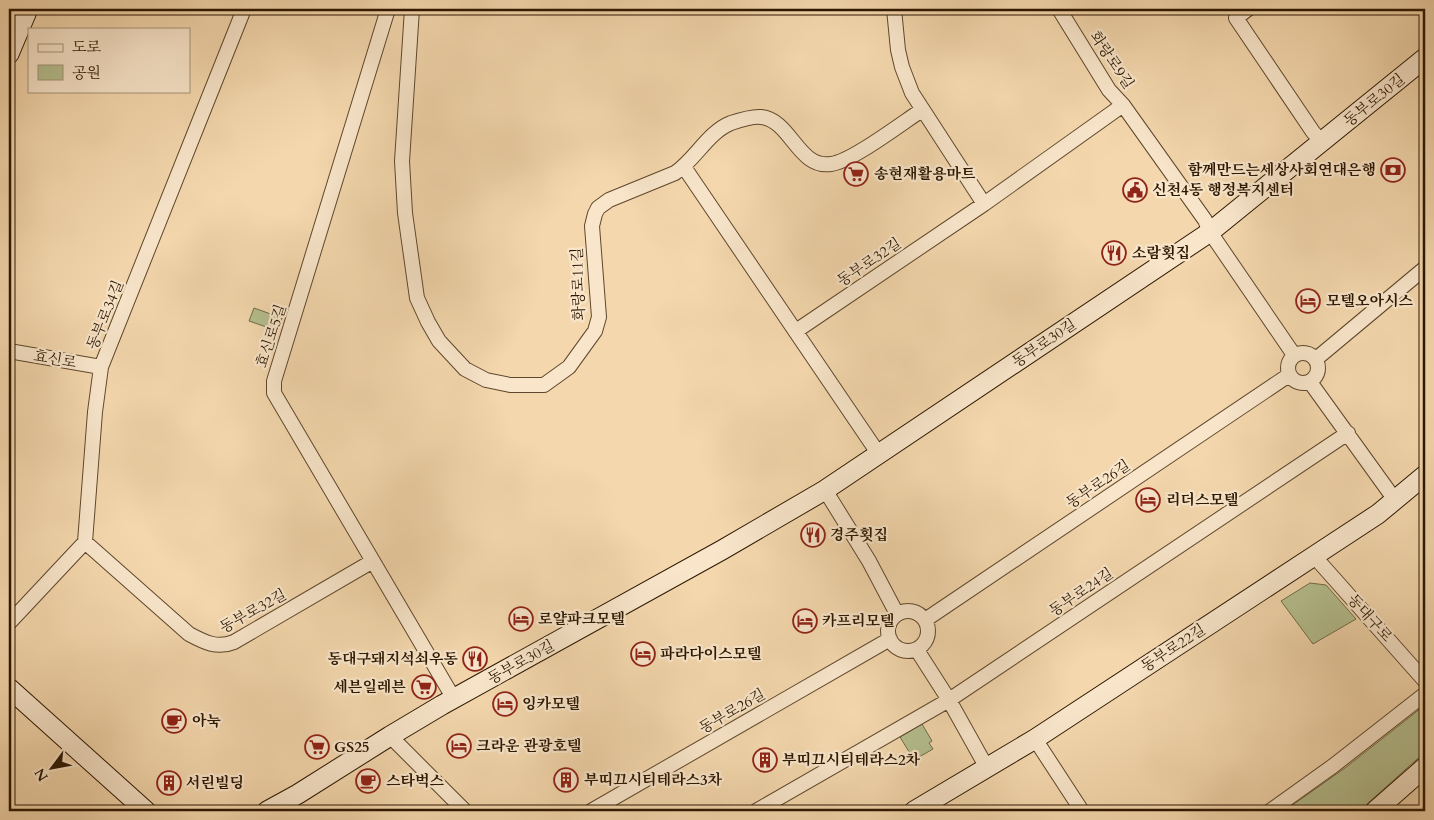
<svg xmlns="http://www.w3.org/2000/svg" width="1434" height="820" viewBox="0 0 1434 820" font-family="Cardo,'Noto Serif KR',serif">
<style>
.green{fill:#b5bf8f;stroke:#706b48}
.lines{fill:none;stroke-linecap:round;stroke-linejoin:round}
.street-casing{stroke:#5e472c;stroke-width:16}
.secondary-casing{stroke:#2c1701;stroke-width:21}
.street{stroke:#f8e5ca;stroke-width:14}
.secondary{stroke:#f8e5ca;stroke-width:19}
.labels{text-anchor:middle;stroke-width:4.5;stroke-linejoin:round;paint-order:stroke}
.street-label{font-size:15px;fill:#2c1701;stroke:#f8e5ca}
.poi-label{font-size:15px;font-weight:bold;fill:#2c1701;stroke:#f8e5ca;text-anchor:start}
</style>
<rect width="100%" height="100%" fill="#f4d7ad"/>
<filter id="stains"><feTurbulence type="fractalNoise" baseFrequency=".004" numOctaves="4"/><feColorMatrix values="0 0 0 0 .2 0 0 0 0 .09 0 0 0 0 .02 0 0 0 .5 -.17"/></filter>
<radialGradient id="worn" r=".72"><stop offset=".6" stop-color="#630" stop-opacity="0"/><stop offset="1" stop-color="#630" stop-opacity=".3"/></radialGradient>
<path class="green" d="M254,308L282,318L278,331L249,321Z
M1310,583L1326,585L1356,619L1313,644L1281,601Z
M1425,705V752L1366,805L1357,811H1284L1345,768Z
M922,724L932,741L929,743L933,749L914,760L900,737Z"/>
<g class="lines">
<g class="street-casing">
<path id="street" d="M388,9L274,381V393L454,699
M412,9L402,161L405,213L417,298L428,322L439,341L465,369L486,380L510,385H544L569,367L595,331L599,317L592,226L595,214L598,208L609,200L675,173C695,160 708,132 731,123C740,120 752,116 761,117C791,120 798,169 831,164C851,162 902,123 922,110
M894,9L898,50L902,67L912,93L984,204
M1059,9L1109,90L1123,105L1205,220L1210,232L1294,355
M1248,9L1236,18L1313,132L1322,142
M684,167L878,453
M796,331L984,204L1123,105
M9,351L101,367
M1288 368a15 15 0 1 1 30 0a15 15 0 1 1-30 0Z
M1316,359L1425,268
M1310,382L1395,500
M825,490L869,561L897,614
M85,542L189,634C204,642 217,649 234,642L373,561
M1314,556L1425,681
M888 631a20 20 0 1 1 40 0a20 20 0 1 1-40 0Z
M925,620L1289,375
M9,623L85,542L95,412L101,367L244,9
M917,650L949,700L987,768
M390,736L465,811
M1035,739L1082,811
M591,811L890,639
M756,811L949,700L1348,433
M1270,811L1333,766L1425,694"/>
</g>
<g class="secondary-casing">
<path id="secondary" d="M9,54L28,9
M9,688L146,811
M267,811L298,794L390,736L442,705L722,550L825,490L1210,232L1425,58
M914,811L1035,739L1314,556L1378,514L1425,475
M1375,811L1425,767"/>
</g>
<use href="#street" class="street"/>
<use href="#secondary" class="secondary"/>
</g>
<defs>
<g id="bank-ring" transform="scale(1.25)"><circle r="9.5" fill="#f8e5ca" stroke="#8f2418" stroke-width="1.5"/><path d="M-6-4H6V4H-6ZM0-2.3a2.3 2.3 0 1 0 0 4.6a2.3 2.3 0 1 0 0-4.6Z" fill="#8f2418"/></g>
<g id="supermarket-ring" transform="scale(1.25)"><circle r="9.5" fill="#f8e5ca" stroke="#8f2418" stroke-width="1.5"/><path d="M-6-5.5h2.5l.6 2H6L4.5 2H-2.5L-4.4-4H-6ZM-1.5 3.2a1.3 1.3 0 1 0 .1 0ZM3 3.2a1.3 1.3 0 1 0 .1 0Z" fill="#8f2418"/></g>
<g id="civic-ring" transform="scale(1.25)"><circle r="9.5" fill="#f8e5ca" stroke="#8f2418" stroke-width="1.5"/><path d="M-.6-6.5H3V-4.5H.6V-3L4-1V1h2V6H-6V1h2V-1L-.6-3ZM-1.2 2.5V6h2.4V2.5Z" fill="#8f2418"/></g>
<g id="restaurant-ring" transform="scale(1.25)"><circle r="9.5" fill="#f8e5ca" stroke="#8f2418" stroke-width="1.5"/><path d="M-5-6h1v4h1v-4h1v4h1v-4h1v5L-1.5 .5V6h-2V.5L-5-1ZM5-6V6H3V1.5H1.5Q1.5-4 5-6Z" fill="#8f2418"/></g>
<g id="hotel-ring" transform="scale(1.25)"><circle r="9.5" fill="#f8e5ca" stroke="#8f2418" stroke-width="1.5"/><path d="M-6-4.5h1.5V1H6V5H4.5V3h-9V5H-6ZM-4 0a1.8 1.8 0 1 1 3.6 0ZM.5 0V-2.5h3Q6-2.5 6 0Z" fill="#8f2418"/></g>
<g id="cafe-ring" transform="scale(1.25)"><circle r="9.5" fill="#f8e5ca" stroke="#8f2418" stroke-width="1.5"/><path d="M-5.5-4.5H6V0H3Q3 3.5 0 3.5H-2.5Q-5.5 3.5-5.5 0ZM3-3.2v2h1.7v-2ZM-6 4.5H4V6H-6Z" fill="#8f2418"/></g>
<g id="building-ring" transform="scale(1.25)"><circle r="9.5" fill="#f8e5ca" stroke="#8f2418" stroke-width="1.5"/><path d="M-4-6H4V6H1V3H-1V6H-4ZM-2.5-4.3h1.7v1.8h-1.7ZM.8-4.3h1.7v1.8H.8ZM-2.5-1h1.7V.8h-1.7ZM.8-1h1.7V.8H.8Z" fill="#8f2418"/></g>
</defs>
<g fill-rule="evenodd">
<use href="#bank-ring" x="1393" y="170"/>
<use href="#supermarket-ring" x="856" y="174"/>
<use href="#civic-ring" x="1135" y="190"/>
<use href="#restaurant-ring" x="1114" y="253"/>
<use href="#hotel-ring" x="1308" y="301"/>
<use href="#hotel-ring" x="1148" y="500"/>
<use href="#restaurant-ring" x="813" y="535"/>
<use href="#hotel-ring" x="521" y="619"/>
<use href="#hotel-ring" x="805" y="621"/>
<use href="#hotel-ring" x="643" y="654"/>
<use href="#restaurant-ring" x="475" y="659"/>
<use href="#supermarket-ring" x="424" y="687"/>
<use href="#hotel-ring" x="505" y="704"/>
<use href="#cafe-ring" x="174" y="721"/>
<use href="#hotel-ring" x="459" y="746"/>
<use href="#supermarket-ring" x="317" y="747"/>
<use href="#building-ring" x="765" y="760"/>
<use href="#building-ring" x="566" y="780"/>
<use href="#cafe-ring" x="368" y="781"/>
<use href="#building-ring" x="169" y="783"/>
</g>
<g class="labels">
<g class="street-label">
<text transform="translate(1112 60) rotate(56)" y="5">화랑로9길</text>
<text transform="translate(1374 100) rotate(-39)" y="5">동부로30길</text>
<text transform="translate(869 262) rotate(-34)" y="5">동부로32길</text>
<text transform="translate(578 284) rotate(-92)" y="5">화랑로11길</text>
<text transform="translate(105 315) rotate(-68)" y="5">동부로34길</text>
<text transform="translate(271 336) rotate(-72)" y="5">효신로5길</text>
<text transform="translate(1044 343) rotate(-34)" y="5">동부로30길</text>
<text transform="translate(55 359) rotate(10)" y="5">효신로</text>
<text transform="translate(1098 484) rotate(-34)" y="5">동부로26길</text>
<text transform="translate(1081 592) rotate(-34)" y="5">동부로24길</text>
<text transform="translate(253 611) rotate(-29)" y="5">동부로32길</text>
<text transform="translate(1370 618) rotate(48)" y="5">동대구로</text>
<text transform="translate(1173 648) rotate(-33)" y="5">동부로22길</text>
<text transform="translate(521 662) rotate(-29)" y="5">동부로30길</text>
<text transform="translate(732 711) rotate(-30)" y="5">동부로26길</text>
</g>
<g class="poi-label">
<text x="1376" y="175" text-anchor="end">함께만드는세상사회연대은행</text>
<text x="874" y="179">송현재활용마트</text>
<text x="1152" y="195">신천4동 행정복지센터</text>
<text x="1132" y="258">소람횟집</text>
<text x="1326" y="306">모텔오아시스</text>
<text x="1166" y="505">리더스모텔</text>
<text x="830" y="540">경주횟집</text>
<text x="538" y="624">로얄파크모텔</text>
<text x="822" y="626">카프리모텔</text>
<text x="660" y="659">파라다이스모텔</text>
<text x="458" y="664" text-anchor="end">동대구돼지석쇠우동</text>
<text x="406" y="692" text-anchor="end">세븐일레븐</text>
<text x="522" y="709">잉카모텔</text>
<text x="192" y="726">아눅</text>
<text x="476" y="751">크라운 관광호텔</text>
<text x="334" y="752">GS25</text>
<text x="782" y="765">부띠끄시티테라스2차</text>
<text x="584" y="785">부띠끄시티테라스3차</text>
<text x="386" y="786">스타벅스</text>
<text x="186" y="788">서린빌딩</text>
</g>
</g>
<rect width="1434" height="820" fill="none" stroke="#f4d7ad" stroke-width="30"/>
<rect x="10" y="10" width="1414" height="800" fill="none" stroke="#2c1701" stroke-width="2.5"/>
<rect x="15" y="15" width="1404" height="790" fill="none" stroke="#2c1701"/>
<rect x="28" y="28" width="162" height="65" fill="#f8e5ca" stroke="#a6937a"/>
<rect x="38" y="44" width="25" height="8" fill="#f8e5ca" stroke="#a6937a"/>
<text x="72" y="52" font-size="15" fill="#2c1701">도로</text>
<rect x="38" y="65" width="25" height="15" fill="#b5bf8f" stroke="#a6937a"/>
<text x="72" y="78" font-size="15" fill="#2c1701">공원</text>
<g transform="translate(52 768) rotate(238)" stroke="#f8e5ca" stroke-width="4" paint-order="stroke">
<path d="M0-4L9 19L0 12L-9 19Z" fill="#2c1701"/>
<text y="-8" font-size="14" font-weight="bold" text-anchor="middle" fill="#2c1701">N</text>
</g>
<rect width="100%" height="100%" filter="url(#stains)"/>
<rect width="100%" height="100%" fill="url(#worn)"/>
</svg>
